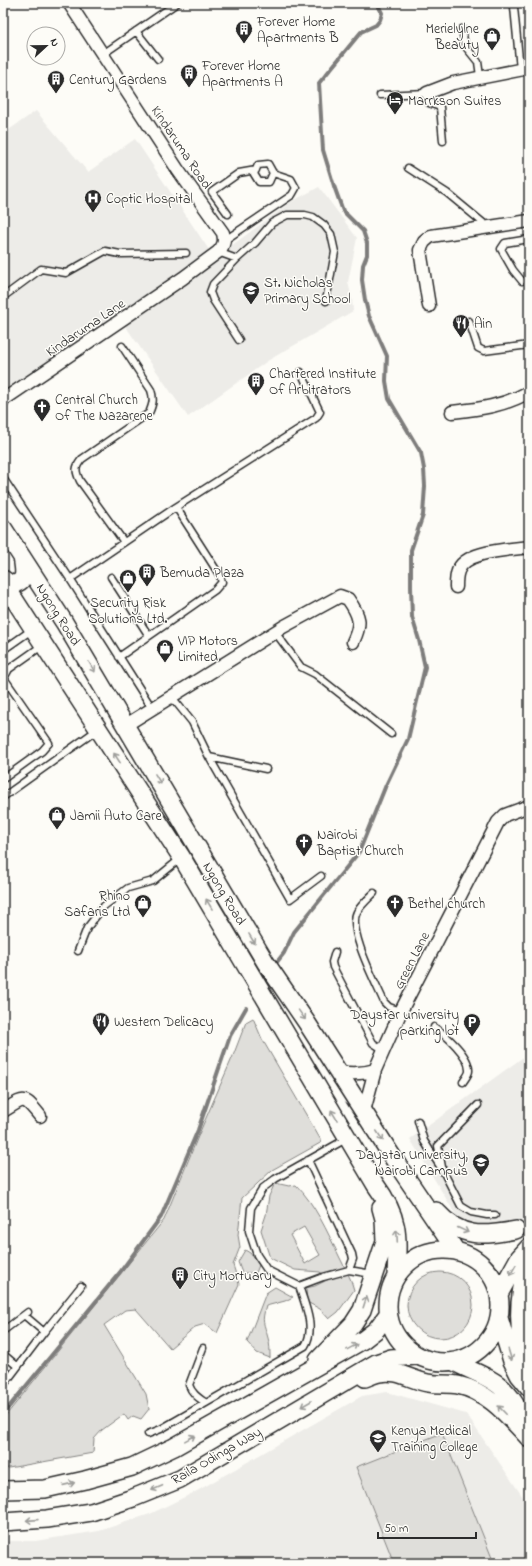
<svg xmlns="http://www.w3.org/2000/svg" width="532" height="1566" viewBox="0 0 532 1566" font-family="'Indie Flower',sans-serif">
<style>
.built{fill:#edece8}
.green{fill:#dfdeda;stroke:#858482;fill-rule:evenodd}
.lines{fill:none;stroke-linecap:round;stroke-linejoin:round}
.stream{stroke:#7e7d7b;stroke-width:4}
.service-casing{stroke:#2b2b2b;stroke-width:9}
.minor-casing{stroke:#2b2b2b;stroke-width:15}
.secondary-casing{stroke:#2b2b2b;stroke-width:20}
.service{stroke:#fdfcf7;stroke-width:6}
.minor{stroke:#fdfcf7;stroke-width:12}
.secondary{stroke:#fdfcf7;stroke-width:17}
.oneway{stroke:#9e9e9b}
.labels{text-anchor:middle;stroke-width:3;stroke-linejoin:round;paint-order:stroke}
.poi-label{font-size:14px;fill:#2b2b2b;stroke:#fdfcf7;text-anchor:start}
.street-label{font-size:14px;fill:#2b2b2b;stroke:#fdfcf7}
</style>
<rect width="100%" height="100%" fill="#fdfcf7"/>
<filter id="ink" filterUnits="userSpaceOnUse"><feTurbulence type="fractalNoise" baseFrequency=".025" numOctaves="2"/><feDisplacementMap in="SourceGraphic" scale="8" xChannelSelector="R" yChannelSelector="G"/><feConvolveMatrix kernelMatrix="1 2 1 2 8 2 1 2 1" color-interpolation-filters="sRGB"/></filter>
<g filter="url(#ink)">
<path class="built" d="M36,111L88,172L135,139L211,253L3,390V134Z
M319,187L357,238L348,282L352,299L353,311L269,360L188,417L124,324L291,202Z
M529,1053V1216L502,1231L459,1220L410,1139Z
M387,1392L466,1414L529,1506V1563H3V1541H35L99,1531L150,1514L197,1491L362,1396Z"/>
<path class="green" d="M253,1018L262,1039L322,1142L272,1170L242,1198L238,1235L240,1247L233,1265L239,1284L217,1333L205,1324L195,1327L170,1348L136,1309L125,1310L104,1325L146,1394L149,1409L141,1419L133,1416L128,1420L124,1414L102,1430L94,1439L93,1453L3,1469V1419L164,1220L199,1134L233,1056L246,1022Z
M275,1183L289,1186L296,1185C315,1204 327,1231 339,1256C344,1267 351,1277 354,1290L338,1312L329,1319L320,1309L307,1302L306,1288L315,1286L329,1279L320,1272L295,1270L270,1258L261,1230L266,1215L269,1196ZM304,1227L320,1255L305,1264L290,1235Z
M245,1250L250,1253L259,1265L256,1273H242L238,1262Z
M407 1305a33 33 0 1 1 66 0a33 33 0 1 1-66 0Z
M275,1287L293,1297L285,1301L266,1306C261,1323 264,1322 268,1338C270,1344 270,1351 270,1358L257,1353L247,1342L266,1293Z
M442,1433L494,1563H394L356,1467Z"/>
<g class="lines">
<path class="stream" d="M273,967L284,953L294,932L359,852L386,785L408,739L425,667L419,640L412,617L411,587V550L423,515L425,486L424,469L421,453L389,399L386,381L387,356L369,316L365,300L362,280L363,265L367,255V243L363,231L343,211L334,186L323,150L319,83L361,32L376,25L380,20L382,13L377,3
M3,1414L121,1271L161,1217L198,1130L230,1036L246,1008"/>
<g class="service-casing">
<path id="service" d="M514,7L520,69
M462,29L465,46L478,62L480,76
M136,31L158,59
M103,54L177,3
M380,95L427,93L429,103L440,107L443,141
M408,168L447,193L487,226
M228,214L212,192L239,173L256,170
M225,240L292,195L296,188L291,179L273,173L268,164L258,165L254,174L259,182H269L273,173
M218,252L237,259L255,243L272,223L287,215H305L313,217L324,225L331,234L335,252L326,301
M237,259L213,284L210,292L213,300L239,340
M522,281L513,270L501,249L505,243L529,239
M3,297L41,269L66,273L105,251L120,254L186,253
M469,321L478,348L484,351L529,345
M122,346L151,390C154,399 153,404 149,413L82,459C75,467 75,471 80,481L124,542
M3,478L70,579L152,708
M111,577L149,636
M70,579L176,507L316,418L320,412L301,372
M275,632L301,667L315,674L391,734
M3,650L33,629
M119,657L215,590L222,582L220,576L215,568L176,507
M171,696L192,722L209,757L290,899L321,876
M209,757L266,769
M3,779L42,751L49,743L4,678L9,669L43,645
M3,797L97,730
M374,893C368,899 361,905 357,912C347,930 376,983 384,1002L389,1007L401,1011
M78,951L87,928L104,906L128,888L153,881L180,859
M335,952L332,962L333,967L373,1043L384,1050
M434,1027C445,1034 470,1056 469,1071C469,1074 465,1079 463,1082
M418,1121L424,1141L443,1171L461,1206L471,1212L487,1215H495
M346,1139L275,1179L263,1188L251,1208L249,1231L257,1255L267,1270L299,1286L323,1277L349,1270L372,1274
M308,1160L352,1254L353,1259L349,1270
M442,1167L438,1146L478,1105
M24,1315L44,1332
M3,1331L28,1312
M203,1348L189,1385C192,1394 199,1398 206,1403
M3,1354L17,1366
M3,1386L44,1332L81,1286
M148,1434L161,1429L305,1346C316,1328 305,1305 299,1286"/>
</g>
<g class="minor-casing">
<path id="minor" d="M427,93L453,83L529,68
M429,306L420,250L424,242L431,236L529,221
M3,400L183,278L218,252C224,246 225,241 223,233L178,170L69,3
M452,412C480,409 504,406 529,392
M456,587C456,582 456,576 458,571C465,550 510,550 529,547
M126,725L283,627L340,596L348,599C360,616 362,623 353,642
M339,1072C351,1074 363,1074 375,1070
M3,1111C25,1098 23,1095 40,1116
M364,1111L375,1070L401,1011L498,822L505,815L529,806"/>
</g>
<g class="secondary-casing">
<path id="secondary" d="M3,528L64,622L266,963L307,1023L395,1161L456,1251
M3,579L10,584C28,584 24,570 22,557
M3,582L182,858L375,1184C400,1218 398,1235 396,1275
M436,1211C461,1239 483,1236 516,1230
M388 1306a56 56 0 1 1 112 0a56 56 0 1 1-112 0Z
M529,1263C516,1296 517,1336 529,1369
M499,1294L519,1258L529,1247
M499,1318L512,1361L519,1375L529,1387
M318,1360L353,1324L362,1310L385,1241L384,1219L381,1208
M454,1362C469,1370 494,1378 505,1391C516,1402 522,1417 529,1431
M365,1378C370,1376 375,1374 380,1373C397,1369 411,1380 428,1383C438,1385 448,1383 458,1385C489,1392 508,1416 529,1438
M3,1490L45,1489L85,1480L132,1467L174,1447L363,1340L376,1330L388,1314
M3,1522L47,1519L91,1512L133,1498L180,1479L376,1363L391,1358L417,1356"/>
</g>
<use href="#service" class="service"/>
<use href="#minor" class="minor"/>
<use href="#secondary" class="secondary"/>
</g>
<defs><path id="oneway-shaft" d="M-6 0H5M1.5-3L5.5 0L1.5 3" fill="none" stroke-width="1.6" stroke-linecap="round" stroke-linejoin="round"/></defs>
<g class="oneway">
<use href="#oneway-shaft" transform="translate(92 667) rotate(59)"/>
<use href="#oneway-shaft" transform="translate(117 758) rotate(-123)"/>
<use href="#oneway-shaft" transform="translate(158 779) rotate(59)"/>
<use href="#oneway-shaft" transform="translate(209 904) rotate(-121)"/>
<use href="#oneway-shaft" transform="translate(252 939) rotate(59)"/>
<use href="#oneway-shaft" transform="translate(302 1015) rotate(55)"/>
<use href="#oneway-shaft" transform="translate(334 1115) rotate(-121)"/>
<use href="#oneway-shaft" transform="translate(380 1136) rotate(57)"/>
<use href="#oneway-shaft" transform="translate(463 1230) rotate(25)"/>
<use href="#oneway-shaft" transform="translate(397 1236) rotate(-93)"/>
<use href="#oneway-shaft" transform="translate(513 1270) rotate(119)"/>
<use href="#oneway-shaft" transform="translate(365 1302) rotate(-72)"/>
<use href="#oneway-shaft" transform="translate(352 1347) rotate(-29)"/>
<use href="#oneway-shaft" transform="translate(510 1355) rotate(73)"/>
<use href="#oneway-shaft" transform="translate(306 1404) rotate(150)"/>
<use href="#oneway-shaft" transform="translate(502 1410) rotate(-134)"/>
<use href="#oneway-shaft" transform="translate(190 1438) rotate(-29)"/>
<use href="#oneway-shaft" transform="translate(69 1484) rotate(-13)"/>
<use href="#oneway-shaft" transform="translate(157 1488) rotate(157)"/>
<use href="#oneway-shaft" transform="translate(32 1520) rotate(176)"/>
</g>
</g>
<defs>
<g id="building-pin" transform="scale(0.9)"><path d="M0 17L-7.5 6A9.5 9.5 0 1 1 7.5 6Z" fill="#2b2b2b" stroke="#fdfcf7"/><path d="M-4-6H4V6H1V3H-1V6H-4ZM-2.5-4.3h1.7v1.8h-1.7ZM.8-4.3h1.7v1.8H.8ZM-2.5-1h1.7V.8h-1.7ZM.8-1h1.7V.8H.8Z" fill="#fff"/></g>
<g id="shop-pin" transform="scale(0.9)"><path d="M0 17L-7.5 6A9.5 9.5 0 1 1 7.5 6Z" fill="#2b2b2b" stroke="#fdfcf7"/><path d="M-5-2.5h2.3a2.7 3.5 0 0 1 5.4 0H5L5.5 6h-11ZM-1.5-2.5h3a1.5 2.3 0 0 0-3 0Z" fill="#fff"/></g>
<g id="hotel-pin" transform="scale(0.9)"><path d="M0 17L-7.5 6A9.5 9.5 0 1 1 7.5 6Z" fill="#2b2b2b" stroke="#fdfcf7"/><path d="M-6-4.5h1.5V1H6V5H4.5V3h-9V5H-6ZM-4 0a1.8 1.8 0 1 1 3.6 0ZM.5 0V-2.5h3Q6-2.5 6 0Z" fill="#fff"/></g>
<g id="hospital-pin" transform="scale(0.9)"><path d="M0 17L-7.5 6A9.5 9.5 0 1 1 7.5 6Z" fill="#2b2b2b" stroke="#fdfcf7"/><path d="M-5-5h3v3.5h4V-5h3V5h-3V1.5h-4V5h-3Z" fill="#fff"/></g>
<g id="school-pin" transform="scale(0.9)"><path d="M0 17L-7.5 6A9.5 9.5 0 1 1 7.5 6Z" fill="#2b2b2b" stroke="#fdfcf7"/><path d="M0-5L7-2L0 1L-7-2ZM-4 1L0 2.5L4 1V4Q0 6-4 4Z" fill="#fff"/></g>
<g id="restaurant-pin" transform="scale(0.9)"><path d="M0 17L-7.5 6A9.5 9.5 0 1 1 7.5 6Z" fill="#2b2b2b" stroke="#fdfcf7"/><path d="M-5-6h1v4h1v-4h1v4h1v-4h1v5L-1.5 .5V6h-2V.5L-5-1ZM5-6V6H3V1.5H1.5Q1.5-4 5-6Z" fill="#fff"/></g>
<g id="church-pin" transform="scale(0.9)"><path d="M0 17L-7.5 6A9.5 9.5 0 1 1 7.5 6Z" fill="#2b2b2b" stroke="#fdfcf7"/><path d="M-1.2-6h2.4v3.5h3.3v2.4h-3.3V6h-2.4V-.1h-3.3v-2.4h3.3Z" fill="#fff"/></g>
<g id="parking-pin" transform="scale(0.9)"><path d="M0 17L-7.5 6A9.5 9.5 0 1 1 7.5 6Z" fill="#2b2b2b" stroke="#fdfcf7"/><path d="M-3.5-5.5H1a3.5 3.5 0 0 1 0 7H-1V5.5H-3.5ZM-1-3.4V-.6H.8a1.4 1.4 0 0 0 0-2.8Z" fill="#fff"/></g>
<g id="university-pin" transform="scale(0.9)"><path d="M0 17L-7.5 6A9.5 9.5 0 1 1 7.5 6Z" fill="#2b2b2b" stroke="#fdfcf7"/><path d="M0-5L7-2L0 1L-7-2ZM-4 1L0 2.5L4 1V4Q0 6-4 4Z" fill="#fff"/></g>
</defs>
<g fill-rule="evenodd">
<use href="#building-pin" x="244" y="29"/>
<use href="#shop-pin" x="492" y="36"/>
<use href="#building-pin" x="189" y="73"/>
<use href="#building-pin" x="56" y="79"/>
<use href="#hotel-pin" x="395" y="100"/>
<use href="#hospital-pin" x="93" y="198"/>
<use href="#school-pin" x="251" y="290"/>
<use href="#restaurant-pin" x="461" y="323"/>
<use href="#building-pin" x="256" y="381"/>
<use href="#church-pin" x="42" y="407"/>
<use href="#building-pin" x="147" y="572"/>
<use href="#shop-pin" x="128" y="578"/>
<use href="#shop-pin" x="165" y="648"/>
<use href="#shop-pin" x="57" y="815"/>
<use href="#church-pin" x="304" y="842"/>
<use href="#shop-pin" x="143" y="903"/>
<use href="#church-pin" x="395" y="903"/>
<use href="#restaurant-pin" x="101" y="1021"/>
<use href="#parking-pin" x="472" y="1022"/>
<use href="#university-pin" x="481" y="1162"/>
<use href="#building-pin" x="180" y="1275"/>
<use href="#university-pin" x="378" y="1438"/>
</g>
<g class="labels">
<g class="poi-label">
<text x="257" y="26">Forever Home<tspan x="257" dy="16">Apartments B</tspan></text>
<text x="479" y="33" text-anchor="end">Merielylne<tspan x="479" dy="16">Beauty</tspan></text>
<text x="202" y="70">Forever Home<tspan x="202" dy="16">Apartments A</tspan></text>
<text x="69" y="84">Century Gardens</text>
<text x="408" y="105">Marrkson Suites</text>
<text x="106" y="203">Coptic Hospital</text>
<text x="264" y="287">St. Nicholas<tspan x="264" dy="16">Primary School</tspan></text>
<text x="474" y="328">Ain</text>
<text x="269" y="378">Chartered Institute<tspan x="269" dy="16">Of Arbitrators</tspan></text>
<text x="55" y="404">Central Church<tspan x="55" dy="16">Of The Nazarene</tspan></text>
<text x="160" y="577">Bemuda Plaza</text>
<text x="128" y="607" text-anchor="middle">Security Risk<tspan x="128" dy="16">Solutions Ltd.</tspan></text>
<text x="178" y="645">VIP Motors<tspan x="178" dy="16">Limited</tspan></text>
<text x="70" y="820">Jamii Auto Care</text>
<text x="317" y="839">Nairobi<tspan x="317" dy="16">Baptist Church</tspan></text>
<text x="130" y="900" text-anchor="end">Rhino<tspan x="130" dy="16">Safaris Ltd</tspan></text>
<text x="408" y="908">Bethel church</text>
<text x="459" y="1019" text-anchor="end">Daystar university<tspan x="459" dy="16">parking lot</tspan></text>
<text x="114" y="1026">Western Delicacy</text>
<text x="468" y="1159" text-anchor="end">Daystar University,<tspan x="468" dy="16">Nairobi Campus</tspan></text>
<text x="193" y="1280">City Mortuary</text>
<text x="391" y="1435">Kenya Medical<tspan x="391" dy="16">Training College</tspan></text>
</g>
<g class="street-label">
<text transform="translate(182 147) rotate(56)" y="5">Kindaruma Road</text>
<text transform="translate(85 327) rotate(-34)" y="5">Kindaruma Lane</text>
<text transform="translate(59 614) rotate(58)" y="5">Ngong Road</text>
<text transform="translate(225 893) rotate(59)" y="5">Ngong Road</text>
<text transform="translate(411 960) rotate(-63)" y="5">Green Lane</text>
<text transform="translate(216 1455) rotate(-30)" y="5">Raila Odinga Way</text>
</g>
</g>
<rect width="532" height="1566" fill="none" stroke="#fdfcf7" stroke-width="16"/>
<rect x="8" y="8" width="516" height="1550" fill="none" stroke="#2b2b2b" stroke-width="1.5" filter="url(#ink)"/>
<g transform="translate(46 46) rotate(68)"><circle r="19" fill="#fdfcf7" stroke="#a9a8a5"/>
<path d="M0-3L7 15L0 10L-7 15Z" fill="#2b2b2b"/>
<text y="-6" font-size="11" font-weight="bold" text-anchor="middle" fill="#2b2b2b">N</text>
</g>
<path d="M378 1532v6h98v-6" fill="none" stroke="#2b2b2b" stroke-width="2"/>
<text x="384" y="1532" font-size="12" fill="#2b2b2b" stroke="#fdfcf7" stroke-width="3" paint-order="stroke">50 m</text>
</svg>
